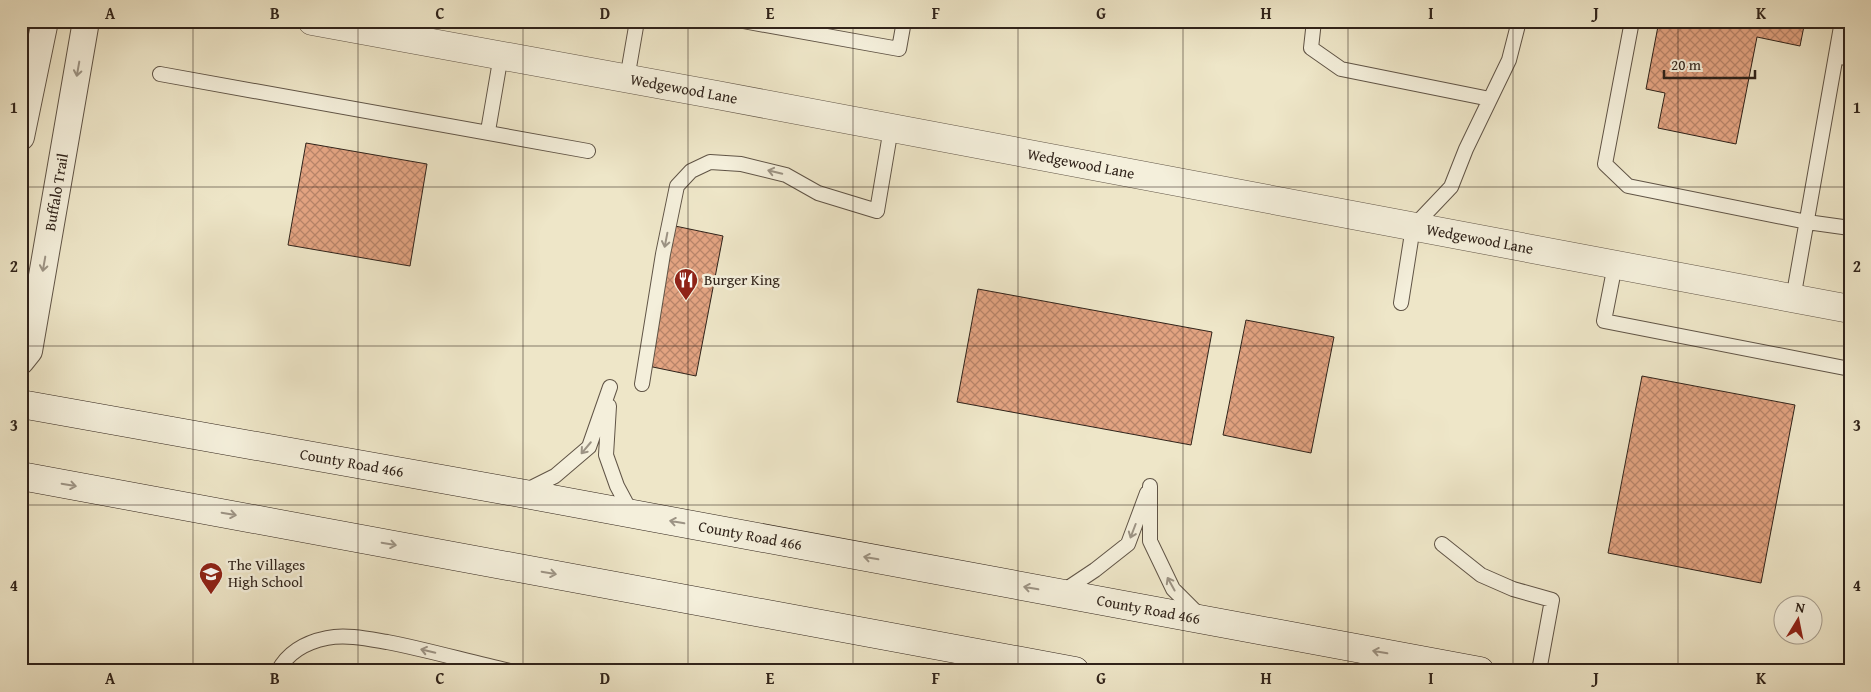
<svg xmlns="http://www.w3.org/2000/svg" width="1871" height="692" viewBox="0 0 1871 692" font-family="'Gentium Book Plus',serif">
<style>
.building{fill:url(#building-cross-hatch);stroke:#30231a}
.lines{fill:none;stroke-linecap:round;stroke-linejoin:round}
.service-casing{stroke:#605446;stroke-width:16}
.minor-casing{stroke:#605446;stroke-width:28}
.tertiary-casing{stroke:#605446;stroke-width:29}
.secondary-casing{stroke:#30231a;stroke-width:29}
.service{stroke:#f4efdb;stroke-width:14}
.minor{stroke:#f4efdb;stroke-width:26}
.tertiary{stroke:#f4efdb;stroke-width:28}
.secondary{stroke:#f4efdb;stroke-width:28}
.oneway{stroke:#9c9384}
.grid{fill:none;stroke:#30231a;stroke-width:1;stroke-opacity:0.55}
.labels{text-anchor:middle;stroke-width:5;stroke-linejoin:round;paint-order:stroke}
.street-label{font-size:15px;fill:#30231a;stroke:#f4efdb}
.poi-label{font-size:15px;fill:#30231a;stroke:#f4efdb;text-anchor:start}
.neatline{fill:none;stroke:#30231a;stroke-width:2}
.grid-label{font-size:16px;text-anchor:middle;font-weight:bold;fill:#30231a}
</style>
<defs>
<pattern id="building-cross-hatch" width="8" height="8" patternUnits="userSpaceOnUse" patternTransform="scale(1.25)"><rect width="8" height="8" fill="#e2a381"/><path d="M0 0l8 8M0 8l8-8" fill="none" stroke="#b88469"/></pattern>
</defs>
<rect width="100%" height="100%" fill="#eee6c8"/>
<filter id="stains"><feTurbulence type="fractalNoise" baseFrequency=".004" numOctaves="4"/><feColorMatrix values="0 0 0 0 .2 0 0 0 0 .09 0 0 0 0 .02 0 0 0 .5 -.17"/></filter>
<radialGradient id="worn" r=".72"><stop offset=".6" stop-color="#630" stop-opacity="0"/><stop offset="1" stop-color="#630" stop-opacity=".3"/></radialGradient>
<path class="building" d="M1659,21H1805L1800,46L1757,37L1736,144L1658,128L1665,93L1646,89Z
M306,143L427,164L410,266L288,245Z
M675,226L723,236L696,376L648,366Z
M978,289L1212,332L1191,445L957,402Z
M1246,320L1334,337L1311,453L1223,435Z
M1642,376L1795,405L1761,583L1608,553Z"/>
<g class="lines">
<g class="service-casing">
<path id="service" d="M743,21L899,49L904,21
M1314,21L1311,48L1341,69L1490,99
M1632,21L1605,164L1628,186L1807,222L1850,228
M816,34L818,21
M1836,56L1850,59
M160,74L588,151
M627,79L637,21
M488,131L501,55
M1615,265L1604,321L1850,369
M1793,299L1842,21
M1401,303L1413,227L1451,187L1466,149L1509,60L1519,21
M642,384L663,254L677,186L691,171L710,162L741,164L786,175L818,193L877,211L891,128
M609,406L606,455L617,486L632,514
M1150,486V541L1173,589L1198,614
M525,491L555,476L589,447L610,387
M1442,544L1481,575L1513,589L1552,600L1539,671
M1062,592L1095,570L1128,544L1147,493
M278,671C288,652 307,642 327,638C346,634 369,639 387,642C429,650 469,662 510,671"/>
</g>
<g class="minor-casing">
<g id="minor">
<path d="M21,137L45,21"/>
<path id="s1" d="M21,361L29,351L86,21"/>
</g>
</g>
<g class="tertiary-casing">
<g id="tertiary">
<path id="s2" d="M312,21L717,95L1850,309"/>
</g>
</g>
<g class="secondary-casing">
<g id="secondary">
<path id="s3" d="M21,404L520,493L1480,671"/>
<path d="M21,476L1075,671"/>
</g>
</g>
<use href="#service" class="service"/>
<use href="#minor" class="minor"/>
<use href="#tertiary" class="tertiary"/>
<use href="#secondary" class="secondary"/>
</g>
<defs><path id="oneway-shaft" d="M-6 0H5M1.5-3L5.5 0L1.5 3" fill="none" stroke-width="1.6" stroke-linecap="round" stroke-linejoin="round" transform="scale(1.25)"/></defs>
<g class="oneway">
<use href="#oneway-shaft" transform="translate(78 69) rotate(100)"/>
<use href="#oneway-shaft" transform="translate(775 172) rotate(-166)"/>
<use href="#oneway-shaft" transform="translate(666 240) rotate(101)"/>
<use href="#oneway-shaft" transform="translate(44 264) rotate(100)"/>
<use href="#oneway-shaft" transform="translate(586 448) rotate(130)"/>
<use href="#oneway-shaft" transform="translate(69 485) rotate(10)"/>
<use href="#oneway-shaft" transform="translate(229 514) rotate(10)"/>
<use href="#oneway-shaft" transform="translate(677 522) rotate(-170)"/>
<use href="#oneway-shaft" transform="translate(1133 531) rotate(111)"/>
<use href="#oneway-shaft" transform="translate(389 544) rotate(10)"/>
<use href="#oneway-shaft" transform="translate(871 558) rotate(-170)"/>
<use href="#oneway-shaft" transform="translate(549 573) rotate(10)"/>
<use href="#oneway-shaft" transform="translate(1171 584) rotate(-119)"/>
<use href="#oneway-shaft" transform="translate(1031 588) rotate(-170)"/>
<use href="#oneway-shaft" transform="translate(428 651) rotate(-167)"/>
<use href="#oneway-shaft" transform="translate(1380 652) rotate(-170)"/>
</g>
<path class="grid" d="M193,21V671M358,21V671M523,21V671M688,21V671M853,21V671M1018,21V671M1183,21V671M1348,21V671M1513,21V671M1678,21V671M21,187H1850M21,346H1850M21,505H1850"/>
<defs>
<g id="restaurant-pin" transform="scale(1.25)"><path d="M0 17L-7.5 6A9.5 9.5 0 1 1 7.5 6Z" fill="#8f2418" stroke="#f4efdb"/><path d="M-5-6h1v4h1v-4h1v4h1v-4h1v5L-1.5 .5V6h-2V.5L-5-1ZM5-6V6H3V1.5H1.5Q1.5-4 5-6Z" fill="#fff"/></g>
<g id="school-pin" transform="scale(1.25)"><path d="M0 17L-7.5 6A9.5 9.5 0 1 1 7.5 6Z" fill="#8f2418" stroke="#f4efdb"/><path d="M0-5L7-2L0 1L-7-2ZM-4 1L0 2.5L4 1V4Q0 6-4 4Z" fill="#fff"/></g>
</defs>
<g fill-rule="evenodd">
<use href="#restaurant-pin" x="686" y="280"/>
<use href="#school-pin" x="211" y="574"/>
</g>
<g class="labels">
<g class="street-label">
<text dy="5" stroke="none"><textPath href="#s2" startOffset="378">Wedgewood Lane</textPath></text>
<text dy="5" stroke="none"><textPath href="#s2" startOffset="782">Wedgewood Lane</textPath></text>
<text dy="5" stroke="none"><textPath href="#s1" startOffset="174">Buffalo Trail</textPath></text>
<text dy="5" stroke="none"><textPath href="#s2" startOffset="1188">Wedgewood Lane</textPath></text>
<text dy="5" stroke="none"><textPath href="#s3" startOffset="336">County Road 466</textPath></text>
<text dy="5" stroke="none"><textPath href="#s3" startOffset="741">County Road 466</textPath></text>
<text dy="5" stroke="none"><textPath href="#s3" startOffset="1146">County Road 466</textPath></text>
</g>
<g class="poi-label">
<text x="704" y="285">Burger King</text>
<text x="228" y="570">The Villages<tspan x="228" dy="17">High School</tspan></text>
</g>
</g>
<rect width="1871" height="692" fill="none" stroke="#eee6c8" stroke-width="55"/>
<g transform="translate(1798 620) rotate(10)"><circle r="24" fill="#f4efdb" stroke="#a69d8e"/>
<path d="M0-4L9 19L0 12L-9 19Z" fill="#8f2418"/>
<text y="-8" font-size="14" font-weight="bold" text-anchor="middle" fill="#30231a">N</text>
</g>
<path d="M1664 70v8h91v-8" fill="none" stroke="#30231a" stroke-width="2.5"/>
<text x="1671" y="70" font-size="15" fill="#30231a" stroke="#f4efdb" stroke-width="4" paint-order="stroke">20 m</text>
<rect x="28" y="28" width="1816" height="636" class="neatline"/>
<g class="grid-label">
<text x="110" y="19">A</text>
<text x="275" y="19">B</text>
<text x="440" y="19">C</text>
<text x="605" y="19">D</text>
<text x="770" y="19">E</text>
<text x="936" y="19">F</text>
<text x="1101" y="19">G</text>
<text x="1266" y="19">H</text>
<text x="1431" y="19">I</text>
<text x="1596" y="19">J</text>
<text x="1761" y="19">K</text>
<text x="14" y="113">1</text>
<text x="1857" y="113">1</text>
<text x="14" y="272">2</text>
<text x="1857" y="272">2</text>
<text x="14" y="431">3</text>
<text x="1857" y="431">3</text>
<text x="14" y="591">4</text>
<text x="1857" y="591">4</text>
<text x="110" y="684">A</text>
<text x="275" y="684">B</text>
<text x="440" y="684">C</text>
<text x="605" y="684">D</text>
<text x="770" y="684">E</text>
<text x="936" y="684">F</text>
<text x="1101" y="684">G</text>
<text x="1266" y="684">H</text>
<text x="1431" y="684">I</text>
<text x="1596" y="684">J</text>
<text x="1761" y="684">K</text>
</g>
<rect width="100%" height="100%" filter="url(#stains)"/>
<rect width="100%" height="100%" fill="url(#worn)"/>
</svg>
